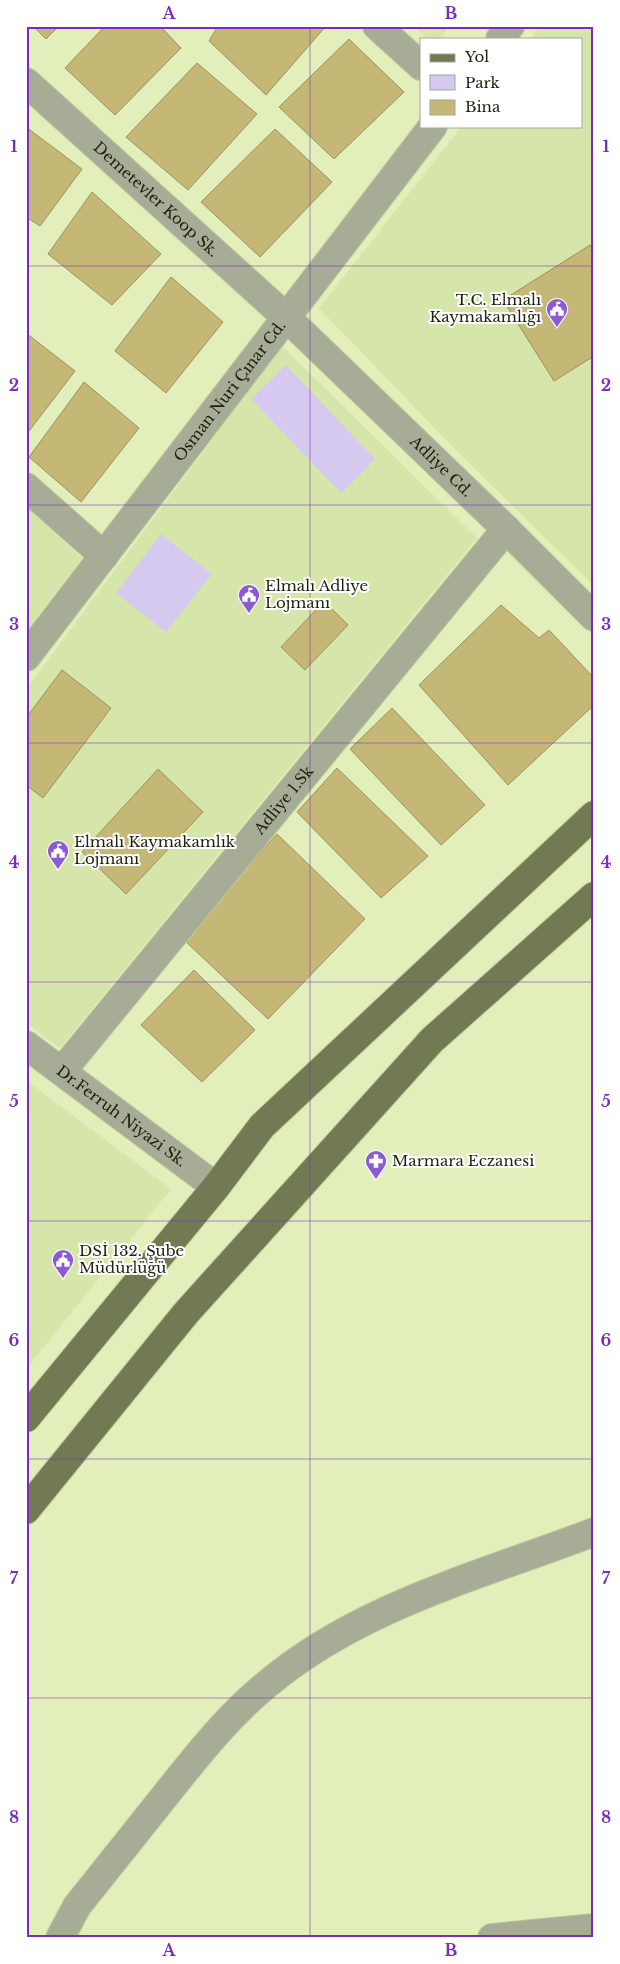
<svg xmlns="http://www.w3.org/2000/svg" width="620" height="1964" viewBox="0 0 620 1964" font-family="'Libre Baskerville',serif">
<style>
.built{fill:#d6e5a9}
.green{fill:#d5c9f0}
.building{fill:#c5b877;stroke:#9b925f}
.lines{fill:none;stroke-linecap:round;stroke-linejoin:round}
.minor-casing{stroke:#beca9b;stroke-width:30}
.major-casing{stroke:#beca9b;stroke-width:30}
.minor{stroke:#a7ac96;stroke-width:28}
.major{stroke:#717a52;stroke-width:28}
.grid{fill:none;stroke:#7b2cbf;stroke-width:1;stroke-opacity:0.55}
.labels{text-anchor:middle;stroke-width:4;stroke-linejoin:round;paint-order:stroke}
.street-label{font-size:15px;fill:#1c200c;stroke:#fff}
.poi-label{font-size:15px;fill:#1c200c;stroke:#fff;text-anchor:start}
.neatline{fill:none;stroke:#7b2cbf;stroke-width:2}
.grid-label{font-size:16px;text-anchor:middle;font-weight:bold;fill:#7b2cbf}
</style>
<rect width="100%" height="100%" fill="#e2efba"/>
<path class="built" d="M414,26H450L439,39H428Z
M540,26H594V586L447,441L319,308L462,126H581V39H530Z
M282,346L477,538L60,1048L26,1023V689Z
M26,507L82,558L26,631Z
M26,1080L171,1189L26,1369Z"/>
<path class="green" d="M286,365L375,459L341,493L251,399Z
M161,534L212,574L166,632L116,593Z"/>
<path class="building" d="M33,26H59L46,39Z
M105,26H160L181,48L115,115L65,68Z
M218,26H326L266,95L209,41Z
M349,39L404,92L334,159L279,107Z
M197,63L257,114L188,190L126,137Z
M26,127L82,169L40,226L26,217Z
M275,129L332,182L260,257L201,202Z
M92,192L161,254L112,305L48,254Z
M590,245L594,251V356L554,381L503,300Z
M171,277L223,322L166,393L115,351Z
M26,333L75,371L26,435Z
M84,382L139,428L81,502L29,457Z
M324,601L348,625L305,670L281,647Z
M501,605L539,638L549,630L594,678V705L508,785L419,685Z
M62,670L111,708L43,798L26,785V718Z
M392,708L485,805L441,845L350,749Z
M337,768L428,856L381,898L297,812Z
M158,769L203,812L126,894L82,852Z
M277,834L365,919L268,1019L183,939Z
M194,970L255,1030L202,1082L141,1025Z"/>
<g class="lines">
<g class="minor-casing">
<g id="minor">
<path d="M377,26L421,66"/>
<path d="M500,39L510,26"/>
<path id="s1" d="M26,82L287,318L506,529L594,617"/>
<path d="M26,487L104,556"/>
<path id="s2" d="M26,657L433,126"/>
<path id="s3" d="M26,1045L216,1187"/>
<path id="s4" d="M62,1071L506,529"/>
<path d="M60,1938L77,1906C106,1870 135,1833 164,1797C196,1757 226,1718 266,1685C359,1606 482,1575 594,1532"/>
<path d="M492,1938L594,1928"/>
</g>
</g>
<g class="major-casing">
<path id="major" d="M26,1418L216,1187L262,1126L594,815
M26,1510L186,1313L432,1040L594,896"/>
</g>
<use href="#minor" class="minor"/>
<use href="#major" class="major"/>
</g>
<path class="grid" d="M310,26V1938M26,266H594M26,505H594M26,743H594M26,982H594M26,1221H594M26,1459H594M26,1698H594"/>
<defs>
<g id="civic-pin" transform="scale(1.125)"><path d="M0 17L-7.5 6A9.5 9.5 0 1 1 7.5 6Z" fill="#8b5bd4" stroke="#fff"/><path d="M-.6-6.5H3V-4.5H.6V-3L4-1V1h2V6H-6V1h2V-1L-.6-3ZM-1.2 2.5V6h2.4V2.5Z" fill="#fff"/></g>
<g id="pharmacy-pin" transform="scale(1.125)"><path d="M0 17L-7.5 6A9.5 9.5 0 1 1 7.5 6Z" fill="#8b5bd4" stroke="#fff"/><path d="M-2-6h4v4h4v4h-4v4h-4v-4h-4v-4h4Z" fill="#fff"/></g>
</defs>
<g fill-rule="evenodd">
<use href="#civic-pin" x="557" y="309"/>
<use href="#civic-pin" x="249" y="595"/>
<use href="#civic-pin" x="58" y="851"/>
<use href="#pharmacy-pin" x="376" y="1161"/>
<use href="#civic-pin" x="63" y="1260"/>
</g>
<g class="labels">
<g class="street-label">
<text dy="5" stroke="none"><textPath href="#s1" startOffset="175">Demetevler Koop Sk.</textPath></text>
<text dy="5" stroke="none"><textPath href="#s2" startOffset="335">Osman Nuri Çınar Cd.</textPath></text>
<text dy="5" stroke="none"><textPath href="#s1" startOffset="566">Adliye Cd.</textPath></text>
<text dy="5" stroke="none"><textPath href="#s4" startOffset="350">Adliye 1.Sk</textPath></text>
<text dy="5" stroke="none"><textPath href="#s3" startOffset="119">Dr.Ferruh Niyazi Sk.</textPath></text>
</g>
<g class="poi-label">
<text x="541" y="305" text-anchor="end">T.C. Elmalı<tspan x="541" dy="17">Kaymakamlığı</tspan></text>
<text x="265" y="591">Elmalı Adliye<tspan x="265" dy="17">Lojmanı</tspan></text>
<text x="74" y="847">Elmalı Kaymakamlık<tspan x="74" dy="17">Lojmanı</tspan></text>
<text x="392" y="1166">Marmara Eczanesi</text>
<text x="79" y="1256">DSİ 132. Şube<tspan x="79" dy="17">Müdürlüğü</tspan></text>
</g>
</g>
<rect width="620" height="1964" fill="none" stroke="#ffffff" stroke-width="55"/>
<rect x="420" y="38" width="162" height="90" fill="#ffffff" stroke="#a4a69e"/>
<rect x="430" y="54" width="25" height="8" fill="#717a52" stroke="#a4a69e"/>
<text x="465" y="62" font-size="15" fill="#1c200c">Yol</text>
<rect x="430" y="75" width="25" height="15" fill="#d5c9f0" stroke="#a4a69e"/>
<text x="465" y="88" font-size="15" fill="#1c200c">Park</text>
<rect x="430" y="100" width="25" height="15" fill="#c5b877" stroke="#a4a69e"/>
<text x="465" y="112" font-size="15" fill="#1c200c">Bina</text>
<rect x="28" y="28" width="564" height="1908" class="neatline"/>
<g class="grid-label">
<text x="169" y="19">A</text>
<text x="451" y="19">B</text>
<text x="14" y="152">1</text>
<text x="606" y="152">1</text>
<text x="14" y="391">2</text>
<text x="606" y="391">2</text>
<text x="14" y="630">3</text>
<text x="606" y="630">3</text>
<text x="14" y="868">4</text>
<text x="606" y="868">4</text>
<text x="14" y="1107">5</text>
<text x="606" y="1107">5</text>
<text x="14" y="1346">6</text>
<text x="606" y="1346">6</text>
<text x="14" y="1584">7</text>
<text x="606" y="1584">7</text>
<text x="14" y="1823">8</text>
<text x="606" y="1823">8</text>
<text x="169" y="1956">A</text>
<text x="451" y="1956">B</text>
</g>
</svg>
